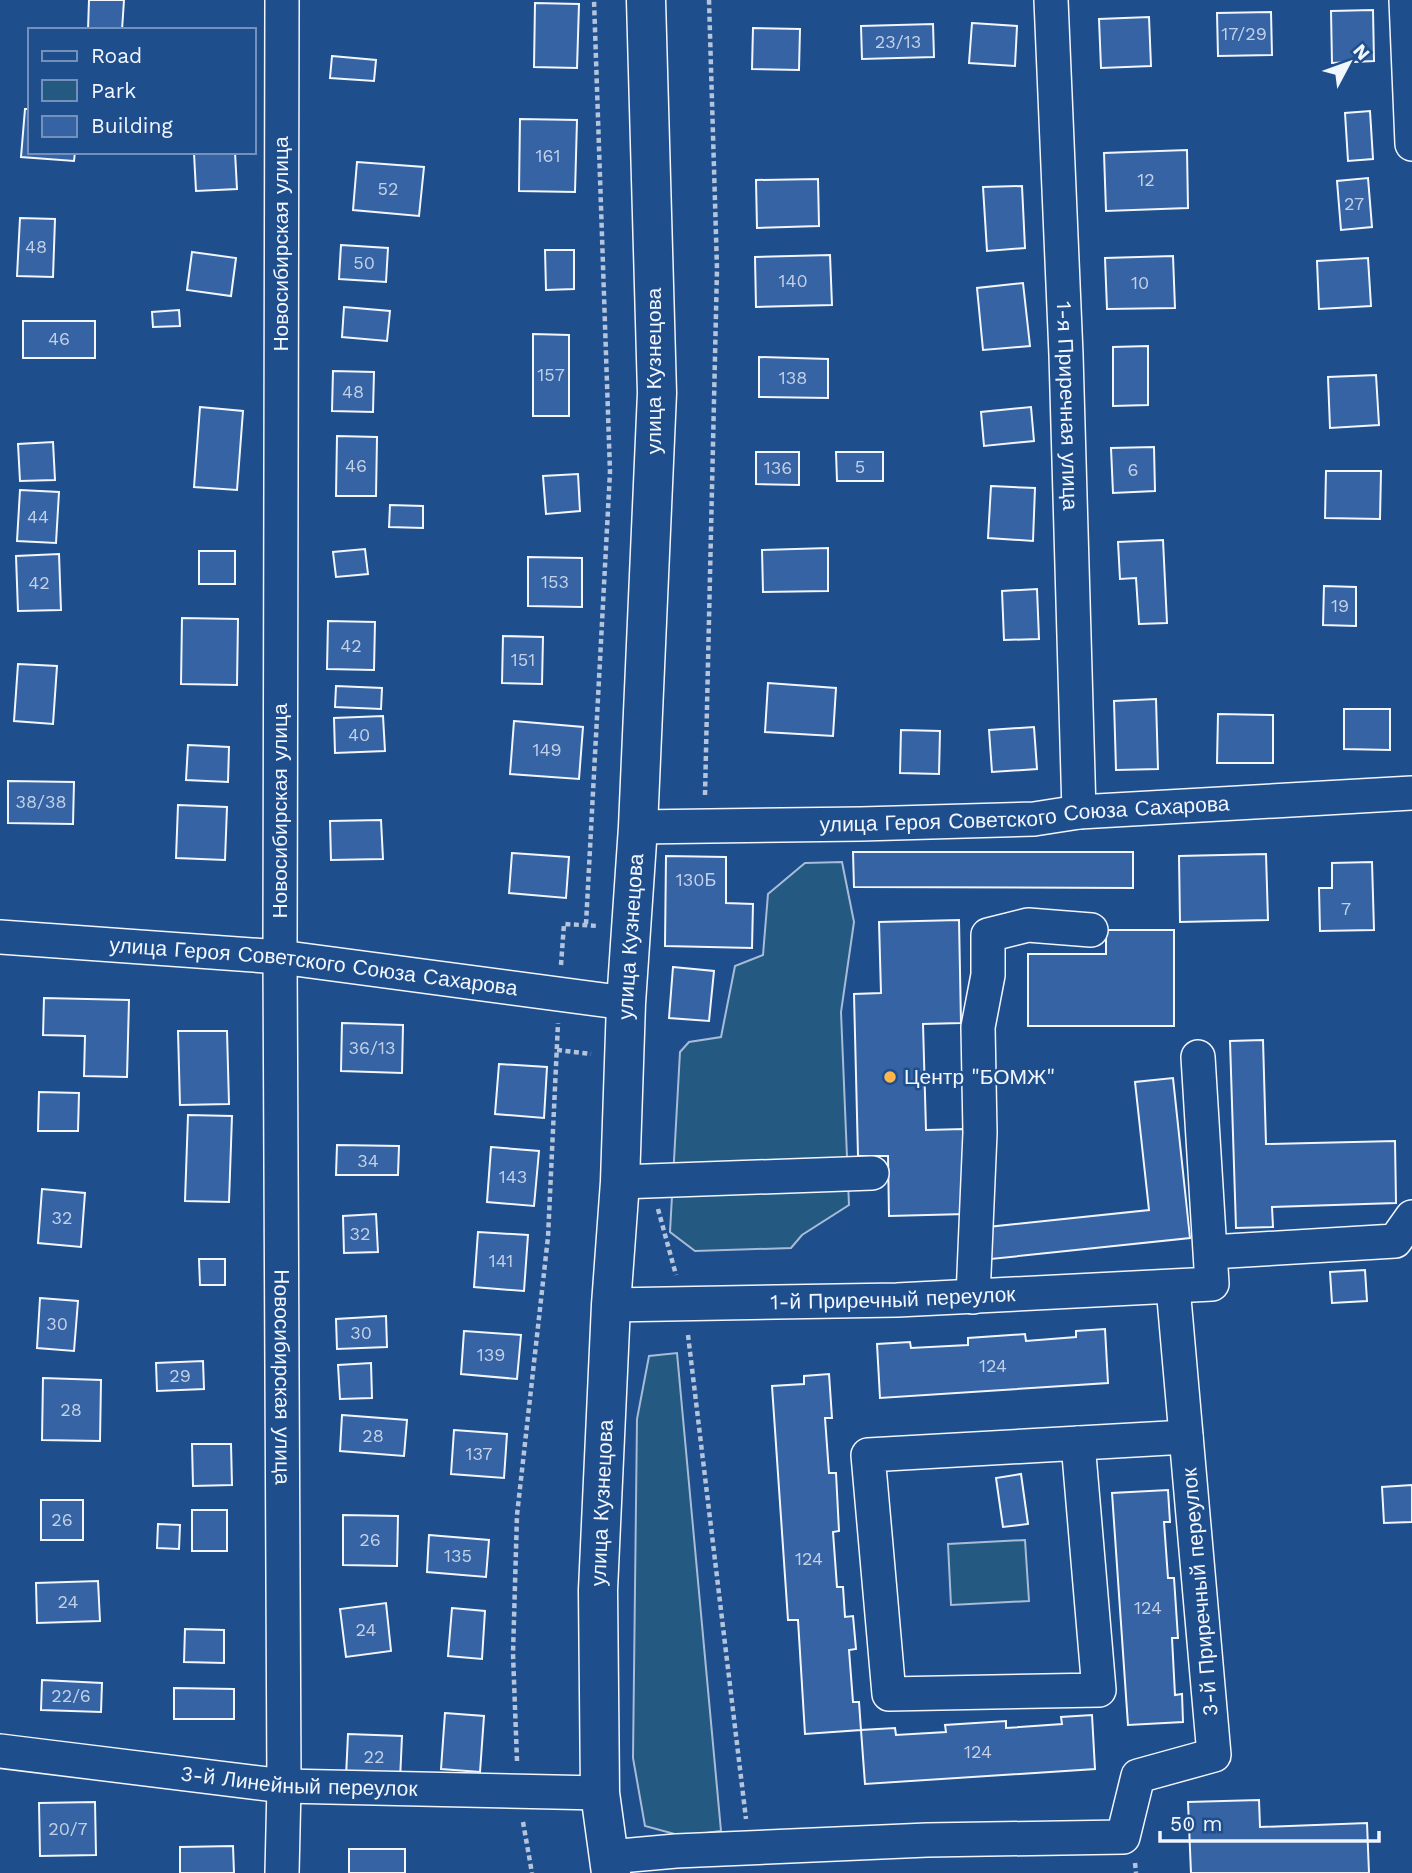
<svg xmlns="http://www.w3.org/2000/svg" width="1412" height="1873" viewBox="0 0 1412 1873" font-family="'Work Sans',sans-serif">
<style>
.green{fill:#245a82;stroke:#a8bbd7;stroke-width:2}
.building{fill:#3563a3;stroke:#f2f6ff;stroke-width:2}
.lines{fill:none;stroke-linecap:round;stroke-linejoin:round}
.minor-casing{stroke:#f2f6ff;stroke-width:36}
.major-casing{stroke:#f2f6ff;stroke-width:41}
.path{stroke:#b3c4dc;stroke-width:4.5;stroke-dasharray:5 3.5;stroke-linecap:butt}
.minor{stroke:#1f4e8c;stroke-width:33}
.major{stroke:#1f4e8c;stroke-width:38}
.poi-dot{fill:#ffb74d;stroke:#1f4e8c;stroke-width:2.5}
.labels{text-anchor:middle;stroke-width:5;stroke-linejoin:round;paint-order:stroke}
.number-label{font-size:18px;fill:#c3d1e8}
.street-label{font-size:21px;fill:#f2f6ff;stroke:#1f4e8c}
.poi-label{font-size:21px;fill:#f2f6ff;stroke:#1f4e8c;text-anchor:start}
</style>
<rect width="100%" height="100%" fill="#1f4e8c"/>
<path class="green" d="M842,862L854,922L841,1012L849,1205L802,1235L791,1248L695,1251L670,1232L680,1052L689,1042L721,1037L735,966L763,955L768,894L805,863Z
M677,1353L721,1831L682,1836L645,1826L633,1758L637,1419L649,1356Z
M1025,1540L1029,1601L951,1605L948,1544Z"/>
<path class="building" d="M89,0H124L122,30H88Z
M535,3L579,4L577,68L534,67Z
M1373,10L1374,61L1332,63L1331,11Z
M1271,12L1272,55L1218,56L1217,13Z
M1149,17L1151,66L1101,68L1099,19Z
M972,23L1017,26L1015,66L969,63Z
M933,24L934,57L862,59L861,26Z
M753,28L800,29L799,70L752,69Z
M332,56L376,60L374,81L330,78Z
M25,109H30V152H75L74,161L21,157Z
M1370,111L1373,159L1348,161L1345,113Z
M520,119L577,120L575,192L519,191Z
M1187,150L1188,208L1106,211L1104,153Z
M235,152L237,189L196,191L194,153Z
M357,162L424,167L419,216L353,210Z
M1368,178L1372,227L1341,230L1337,181Z
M818,179L819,226L757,228L756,180Z
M1022,186L1025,248L987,251L983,187Z
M20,218L55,219L53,277L17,276Z
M341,245L388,248L386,282L339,279Z
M545,250H574V289L546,290Z
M192,252L236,258L231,296L187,290Z
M830,255L832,305L756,307L755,257Z
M1173,256L1175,308L1107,309L1105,258Z
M1368,258L1371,306L1319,309L1317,261Z
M1023,283L1030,346L983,350L977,288Z
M344,307L390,311L387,341L342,337Z
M179,310L180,326L153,327L152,312Z
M23,321H95V358H23Z
M533,334L569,335V416H533Z
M1148,346V405L1113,406V347Z
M759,357L828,359V398L759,397Z
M333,371L374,372L373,412L332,411Z
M1376,375L1379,425L1330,428L1328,377Z
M200,407L243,411L237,490L194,487Z
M1031,407L1034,441L984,446L981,412Z
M337,436L377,437L376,496H336Z
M53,442L55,480L20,481L18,444Z
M1154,447L1155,491L1113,493L1111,448Z
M756,452H799V485L756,484Z
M836,452H883V481H837Z
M1326,471H1381L1380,519L1325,518Z
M578,474L580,511L546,514L543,476Z
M991,486L1035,488L1033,541L988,538Z
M20,490L59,492L56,543L17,541Z
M390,505L423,506V528L389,527Z
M1163,540L1167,623L1139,624L1136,578L1120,579L1118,542Z
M828,548V591L763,592L762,550Z
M365,549L368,574L336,577L333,552Z
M199,551H235V584H199Z
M59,554L61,610L18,611L16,556Z
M528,557L582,558V607L528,606Z
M1324,586L1356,587V626L1323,625Z
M1037,589L1039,639L1004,640L1002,591Z
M182,618L238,619L237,685L181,684Z
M328,621L375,622L374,670L327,669Z
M503,636L543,637L542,684L502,683Z
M18,664L57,666L53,724L14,721Z
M768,683L836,688L833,736L765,732Z
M336,686L382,688L381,709L335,707Z
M1156,699L1158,769L1116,770L1114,701Z
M1344,709H1390V750L1344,749Z
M1218,714L1273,715V763H1217Z
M383,716L385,751L335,753L334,718Z
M514,721L583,727L579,779L510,774Z
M1034,727L1037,769L992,772L989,730Z
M901,730L940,731L939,774L900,773Z
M188,745L229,747L228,782L186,780Z
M8,781L74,782L73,824L8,823Z
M178,805L227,807L225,860L176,858Z
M381,820L383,859L331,860L330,821Z
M853,852H1133V888L854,887Z
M512,853L569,857L566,898L509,893Z
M1266,854L1268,920L1180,922L1179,856Z
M666,856L726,857V903L753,904L752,948L665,946Z
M1372,862L1374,930L1320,931L1319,888H1332V863Z
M959,920L961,1023L923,1024L926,1130L964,1129L966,1214L889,1216L888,1156H858L854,994L881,993L879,922Z
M1106,930H1174V1026H1028V954H1106Z
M673,967L714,971L709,1021L669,1018Z
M44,998L129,1000L127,1077L84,1076L85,1036L43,1035Z
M342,1023L403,1025L402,1073L341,1071Z
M178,1031H227L229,1104L180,1105Z
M1263,1040L1266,1144L1395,1141L1396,1203L1272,1207L1273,1227L1236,1228L1230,1041Z
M499,1064L547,1067L544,1118L495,1114Z
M1173,1078L1190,1238L991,1259L988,1227L1149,1210L1135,1082Z
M39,1092L79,1093L78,1131H38Z
M188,1115L232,1116L229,1202L185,1201Z
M337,1145L399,1146L398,1175H336Z
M491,1147L539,1151L534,1206L487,1202Z
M42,1189L85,1193L81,1247L38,1243Z
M376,1214L378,1252L344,1253L343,1216Z
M478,1232L528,1235L524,1291L474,1287Z
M199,1259H225V1285H200Z
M1365,1270L1367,1301L1332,1303L1330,1272Z
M40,1298L78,1301L74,1351L37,1348Z
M386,1316L387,1347L337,1349L336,1319Z
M1105,1329L1108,1383L880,1398L877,1344L910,1342L911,1348L968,1345V1338L1025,1334L1026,1341L1076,1337V1331Z
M464,1331L521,1335L517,1379L461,1374Z
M203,1361L204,1389L157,1391L156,1363Z
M371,1363L372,1398L340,1399L338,1365Z
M829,1374L832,1418H825L829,1473H836L839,1531L833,1532L837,1587H843L845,1617L853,1616L856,1649L849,1650L853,1702H859L861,1730L805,1734L798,1620H788L772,1386L804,1384V1376Z
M43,1378L101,1380L100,1441L42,1440Z
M342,1415L407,1420L404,1456L340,1451Z
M454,1430L507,1434L504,1478L451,1474Z
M192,1444H231L232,1485L193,1486Z
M1021,1474L1028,1524L1003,1527L996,1478Z
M1412,1485V1522L1384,1523L1382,1487Z
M1168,1490L1170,1522H1164L1168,1578H1174L1178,1638H1172L1175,1695L1182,1694L1183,1722L1128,1725L1112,1493Z
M41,1500H83V1540H41Z
M192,1510H227V1551H192Z
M343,1515L398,1516L397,1566L343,1565Z
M158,1524L180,1525L179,1549L157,1548Z
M429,1535L489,1540L486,1577L427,1572Z
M98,1581L100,1621L37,1623L36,1583Z
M386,1603L391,1651L346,1657L340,1609Z
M452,1608L485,1611L482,1659L448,1656Z
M185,1629L224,1630V1663L184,1662Z
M42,1680L102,1683L101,1712L41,1710Z
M174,1688L234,1689V1719H174Z
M445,1713L484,1716L480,1772L441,1769Z
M1092,1715L1095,1769L865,1784L861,1730L895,1728L896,1735L946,1732L945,1725L1006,1721V1728L1062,1724L1061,1717Z
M348,1734L402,1736L400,1780L346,1777Z
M1259,1800L1260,1827L1367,1823L1369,1873H1191L1188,1802Z
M95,1802L96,1855L40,1856L39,1803Z
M233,1846L234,1873H180V1847Z
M349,1849H405V1873H349Z"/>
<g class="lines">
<g class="minor-casing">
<g id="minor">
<path id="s1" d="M282,0L280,957L284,1786L282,1873"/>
<path id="s2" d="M1051,0L1066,355L1079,812"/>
<path d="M1406,0L1412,144"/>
<path id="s3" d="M638,827L861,824L1034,819L1079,812L1412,793"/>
<path id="s4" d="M0,937L280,957L626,1003"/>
<path d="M620,1182L872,1173"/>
<path d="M1211,1252L1395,1241L1412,1217"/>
<path d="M973,1297L980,1133L978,1027L988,975V935L1028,925L1091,930"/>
<path id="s5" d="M611,1305L897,1300L1212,1284L1198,1057"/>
<path d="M1078,1443L1099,1690L889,1694L868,1455L1186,1437"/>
<path id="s6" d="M0,1751L284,1786L600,1793"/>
<path d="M609,1857L676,1851L927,1840L1123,1837L1138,1776L1214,1755L1173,1287"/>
</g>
</g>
<g class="major-casing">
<g id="major">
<path id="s7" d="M611,1873L600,1793L598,1590L611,1305L620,1182L626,1003L638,827L657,393L646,0"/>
</g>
</g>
<path class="path" d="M705,795L717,269L709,0
M586,924L610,472L594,0
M561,965L564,924L598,926
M557,1050L591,1054
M658,1209L676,1275
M688,1335L746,1819
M517,1761L513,1654L517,1515L548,1237L558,1023
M523,1822L532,1873
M1135,1863L1136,1873"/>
<use href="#minor" class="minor"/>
<use href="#major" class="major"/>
</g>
<circle class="poi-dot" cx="890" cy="1077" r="7"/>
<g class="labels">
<g class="number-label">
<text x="1244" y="40">17/29</text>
<text x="898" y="48">23/13</text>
<text x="548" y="162">161</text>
<text x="1146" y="186">12</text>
<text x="388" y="195">52</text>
<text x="1354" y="210">27</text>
<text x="36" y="253">48</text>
<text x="364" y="269">50</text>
<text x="793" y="287">140</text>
<text x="1140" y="289">10</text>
<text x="59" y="345">46</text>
<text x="551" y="381">157</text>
<text x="793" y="384">138</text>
<text x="353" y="398">48</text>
<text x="356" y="472">46</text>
<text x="860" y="473">5</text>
<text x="778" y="474">136</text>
<text x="1133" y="476">6</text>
<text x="38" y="523">44</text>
<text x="555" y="588">153</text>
<text x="39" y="589">42</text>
<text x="1340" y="612">19</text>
<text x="351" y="652">42</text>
<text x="523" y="666">151</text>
<text x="359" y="741">40</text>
<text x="547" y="756">149</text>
<text x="41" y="808">38/38</text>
<text x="696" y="886">130Б</text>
<text x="1346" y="915">7</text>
<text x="372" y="1054">36/13</text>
<text x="368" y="1167">34</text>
<text x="513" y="1183">143</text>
<text x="62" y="1224">32</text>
<text x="360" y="1240">32</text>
<text x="501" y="1267">141</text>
<text x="57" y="1330">30</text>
<text x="361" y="1339">30</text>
<text x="491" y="1361">139</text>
<text x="993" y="1372">124</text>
<text x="180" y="1382">29</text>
<text x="71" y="1416">28</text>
<text x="373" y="1442">28</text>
<text x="479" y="1460">137</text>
<text x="62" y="1526">26</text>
<text x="370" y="1546">26</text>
<text x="458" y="1562">135</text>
<text x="809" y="1565">124</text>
<text x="68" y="1608">24</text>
<text x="1148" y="1614">124</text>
<text x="366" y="1636">24</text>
<text x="71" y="1702">22/6</text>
<text x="978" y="1758">124</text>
<text x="374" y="1763">22</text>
<text x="68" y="1835">20/7</text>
</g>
<g class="street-label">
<text transform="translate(281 244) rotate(-90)" y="7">Новосибирская улица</text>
<text transform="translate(654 371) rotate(-90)" y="7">улица Кузнецова</text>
<text dy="7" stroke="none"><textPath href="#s2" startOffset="406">1-я Приречная улица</textPath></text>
<text transform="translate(280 811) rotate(-90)" y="7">Новосибирская улица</text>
<text dy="7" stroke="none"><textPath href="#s3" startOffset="387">улица Героя Советского Союза Сахарова</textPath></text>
<text dy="7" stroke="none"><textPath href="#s7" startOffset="938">улица Кузнецова</textPath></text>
<text dy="7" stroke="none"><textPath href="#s4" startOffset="315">улица Героя Советского Союза Сахарова</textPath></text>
<text dy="7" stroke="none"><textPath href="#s5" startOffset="282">1-й Приречный переулок</textPath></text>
<text dy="7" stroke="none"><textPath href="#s1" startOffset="1377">Новосибирская улица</textPath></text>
<text dy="7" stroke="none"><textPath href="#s7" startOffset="371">улица Кузнецова</textPath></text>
<text transform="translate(1200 1592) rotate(-95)" y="7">3-й Приречный переулок</text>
<text dy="7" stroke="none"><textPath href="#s6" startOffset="301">3-й Линейный переулок</textPath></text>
</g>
<g class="poi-label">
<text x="904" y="1084">Центр "БОМЖ"</text>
</g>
</g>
<rect x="28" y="28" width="228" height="126" fill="#1f4e8c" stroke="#7391ba" stroke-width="2"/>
<rect x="42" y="51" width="35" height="10" fill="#1f4e8c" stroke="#7391ba" stroke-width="2"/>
<text x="91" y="63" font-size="21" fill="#f2f6ff">Road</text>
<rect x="42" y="80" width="35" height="21" fill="#245a82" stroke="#7391ba" stroke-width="2"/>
<text x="91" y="98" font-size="21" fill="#f2f6ff">Park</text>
<rect x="42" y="116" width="35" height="21" fill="#3563a3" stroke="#7391ba" stroke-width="2"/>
<text x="91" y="133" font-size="21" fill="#f2f6ff">Building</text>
<g transform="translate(1349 63) rotate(49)" stroke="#1f4e8c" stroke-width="5" paint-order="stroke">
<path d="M0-5L12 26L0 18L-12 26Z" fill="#f2f6ff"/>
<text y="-10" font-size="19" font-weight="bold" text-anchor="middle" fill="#f2f6ff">N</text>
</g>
<path d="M1160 1831v10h219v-10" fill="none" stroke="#f2f6ff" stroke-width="3.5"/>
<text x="1170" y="1831" font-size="21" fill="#f2f6ff" stroke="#1f4e8c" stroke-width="5" paint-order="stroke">50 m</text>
</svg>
